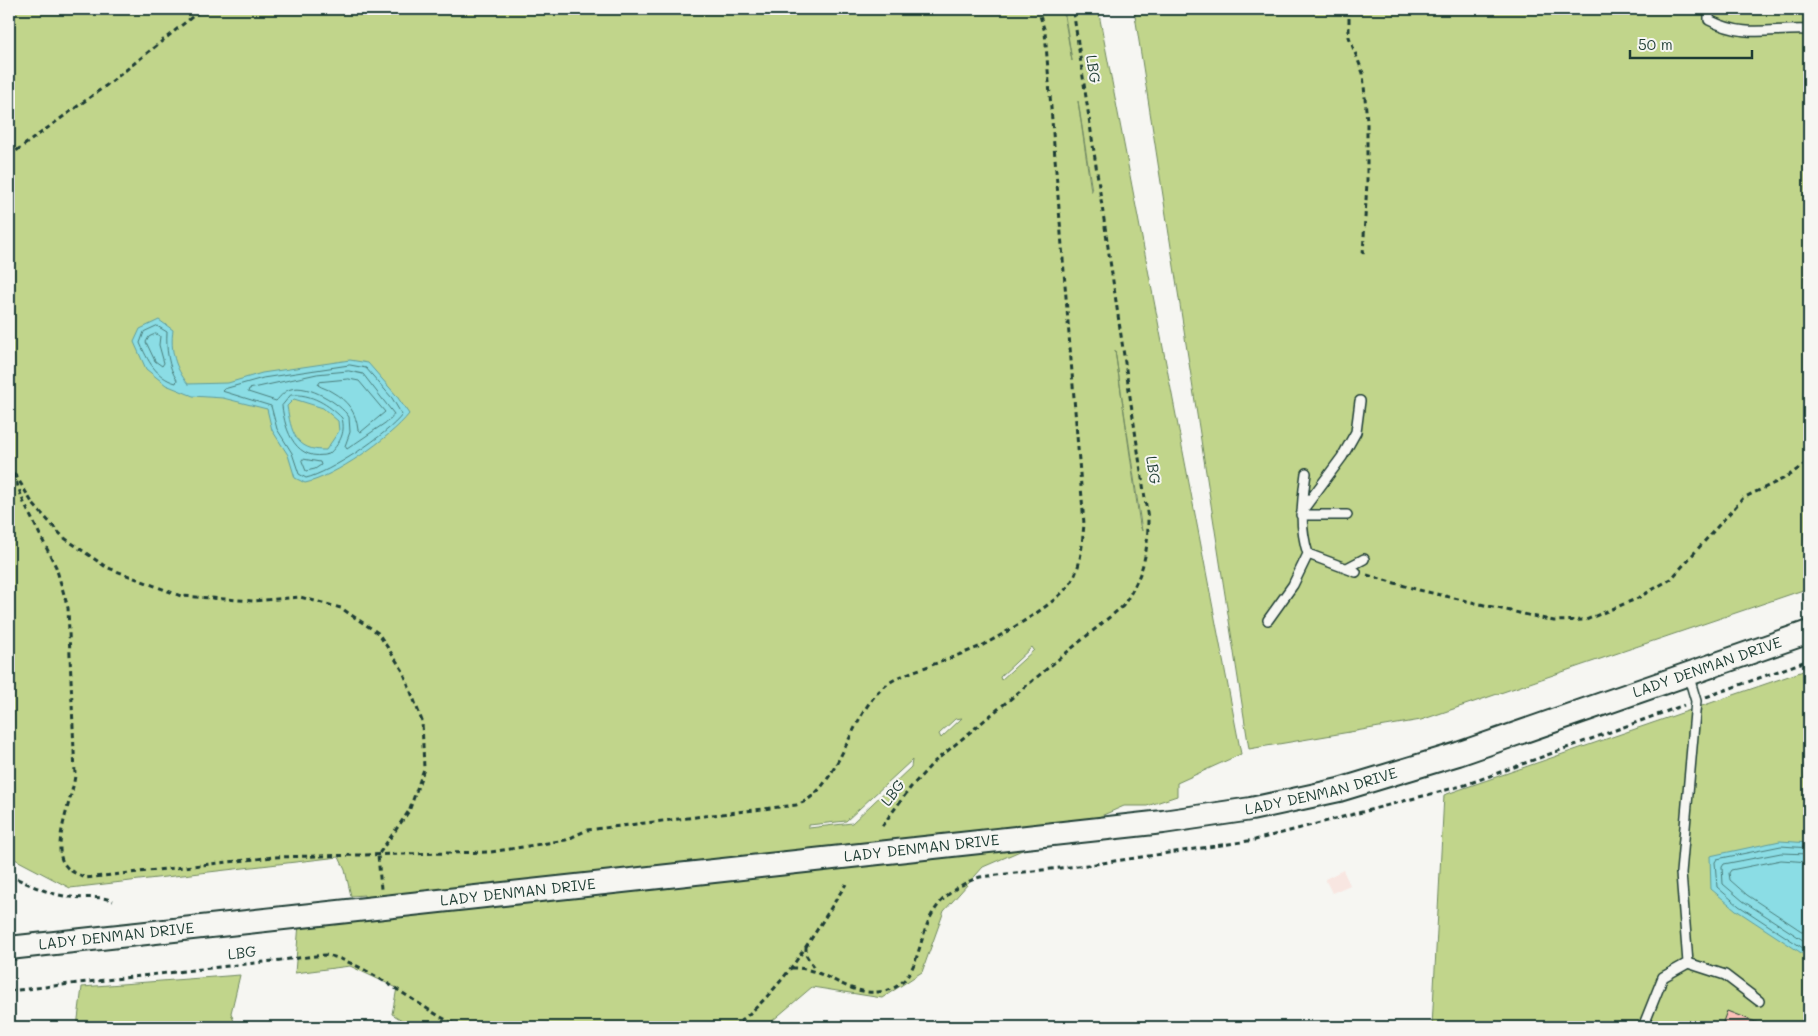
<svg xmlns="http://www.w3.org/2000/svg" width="1818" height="1036" viewBox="0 0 1818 1036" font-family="Mali,sans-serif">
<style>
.built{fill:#f8e6e1}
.green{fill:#c1d58b;stroke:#708960;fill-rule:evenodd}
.water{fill:#8bdde5;stroke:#609d9e;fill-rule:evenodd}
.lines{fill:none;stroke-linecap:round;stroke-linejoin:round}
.shore{stroke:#4a7d7b;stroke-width:1}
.building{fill:#fbc0b8;stroke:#1f3d34}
.service-casing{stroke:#1f3d34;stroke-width:12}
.tertiary-casing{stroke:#1f3d34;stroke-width:26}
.path{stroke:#1f3d34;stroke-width:3;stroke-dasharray:5 4;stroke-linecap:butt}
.service{stroke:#f6f6f2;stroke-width:9}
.tertiary{stroke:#f6f6f2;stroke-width:22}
.labels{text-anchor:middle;stroke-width:4;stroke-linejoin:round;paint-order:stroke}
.street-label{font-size:15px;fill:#1f3d34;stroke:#f6f6f2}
</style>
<rect width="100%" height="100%" fill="#f6f6f2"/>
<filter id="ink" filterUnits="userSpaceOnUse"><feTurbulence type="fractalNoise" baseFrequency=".02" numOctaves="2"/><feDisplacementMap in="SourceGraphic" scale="10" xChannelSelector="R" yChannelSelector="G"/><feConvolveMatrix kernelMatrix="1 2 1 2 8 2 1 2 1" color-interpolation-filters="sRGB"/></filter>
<g filter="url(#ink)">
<path class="built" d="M1343,870L1350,885L1332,893L1325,879Z"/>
<path class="green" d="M9,9H1063L1072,61L1064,9H1098L1241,754L1177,783V796L1147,806H1124L983,867L944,911L922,972L882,998L812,987L765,1027H439L410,1025L392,1014L397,988L350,966L295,973L300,911L364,903V895L351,896L345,870L339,857L70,888L9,856ZM1078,101L1092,191H1091ZM1115,350V351L1142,531L1140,525ZM1032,647L1034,650L1001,680L1000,677ZM962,718L941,738L939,734L955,719ZM912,760L911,767L852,823L809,828V825L846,821Z
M1134,9H1809V588L1421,720L1249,749Z
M1809,669V1027H1432L1444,795Z
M240,975L231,1013L236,1027H77L82,987Z"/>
<path class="water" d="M159,320L173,330C170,350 175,368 188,384L228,383L262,373L350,360L368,363L396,395L409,414C390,438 334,477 305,483L295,478L288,455L272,430L267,409L223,398L193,396L166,385L146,369L134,342L140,329ZM294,399L323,408L338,421L339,431L326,450C295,451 291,431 287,406Z
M1780,841L1809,843V958L1736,910L1711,889L1710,856Z"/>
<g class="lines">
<path class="shore" d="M157,326L167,332C166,348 168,367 177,380L176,383C156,378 147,359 140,343L144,332Z
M156,334L160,336L159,345L164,363L162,366L155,361L146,342L149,337Z
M350,365L366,368L392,398L402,415C388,434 329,473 306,478L299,474L292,453L277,429L271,406L222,391L224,389L263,378Z
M349,371L363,374L394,414L391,419L347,449L345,446L350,432L349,417C340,403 308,384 291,389C285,390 280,397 276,401L248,392L249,389L317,374Z
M349,379L359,381L385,412L361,432L358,430C356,412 348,401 332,392C328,389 322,388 318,385L320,382Z
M291,395C311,393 329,405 342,418C346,434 339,444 329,454C296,463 285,431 282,406Z
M303,459L320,462L321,465L315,469L306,471L302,461Z
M1809,848L1781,846L1717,859L1715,862L1717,887L1739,906L1809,952
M1809,854L1781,853L1724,864L1722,867L1723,884L1743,901L1809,944
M1809,862L1781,860L1731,870L1729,873L1730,880L1747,895L1809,936"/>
</g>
<path class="building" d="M1727,1011L1766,1026V1027H1721Z"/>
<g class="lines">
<g class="service-casing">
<path id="service" d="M1709,9V20C1746,39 1771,28 1809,30
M1302,511L1342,457L1356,432L1360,401
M1301,515H1347
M1308,554L1356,572
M1347,568L1364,559
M1268,620L1293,585L1308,554C1299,526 1302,502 1306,473
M1688,674L1696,701L1681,873L1688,963L1725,975L1759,1001
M1643,1027L1663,977L1688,963"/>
</g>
<g class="tertiary-casing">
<g id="tertiary">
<path id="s1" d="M9,948L1163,822L1251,809L1339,790L1458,754L1809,632"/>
</g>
</g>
<path class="path" d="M1349,9V37L1363,73L1367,122V182L1363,255
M9,156L111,82L202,9
M10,465L24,503L56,567L68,608L75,775C73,798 50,848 65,865C70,872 78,874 85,878L274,857L491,852L566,840L587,830L796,805C839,792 849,714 885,686C900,674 922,669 940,662C955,656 971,651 985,644C1008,631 1062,601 1073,579C1082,562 1082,543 1084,524L1045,32L1038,9
M15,474L33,504L63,537L106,567L181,596L253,601L300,597L341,608L378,633L403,671L422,721L424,769L409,811L378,855L381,889
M1367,575L1419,590L1554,621L1586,620L1636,599L1671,579L1743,498L1785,478L1809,461
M1706,697L1809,660
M882,826L911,787L934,762L1123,606C1143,575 1148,555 1148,519L1073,9
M9,875C28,884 50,895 71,897C85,899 99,895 113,901
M806,946V955L815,970
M791,968C823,966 845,995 878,992C919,989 916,944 931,916C942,896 959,884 980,877L1095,864L1255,840L1465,785L1684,705
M9,991L325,955C365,961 420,1009 460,1027
M733,1027C784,989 812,937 846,884"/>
<use href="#service" class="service"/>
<use href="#tertiary" class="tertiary"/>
</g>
</g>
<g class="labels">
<g class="street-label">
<text transform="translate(1093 69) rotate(82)" y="5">LBG</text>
<text transform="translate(1153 470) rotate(82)" y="5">LBG</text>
<text dy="5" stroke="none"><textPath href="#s1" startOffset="1728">LADY DENMAN DRIVE</textPath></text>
<text dy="5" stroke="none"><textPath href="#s1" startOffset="1322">LADY DENMAN DRIVE</textPath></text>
<text transform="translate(893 793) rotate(-53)" y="5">LBG</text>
<text dy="5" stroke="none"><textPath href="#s1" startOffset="918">LADY DENMAN DRIVE</textPath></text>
<text dy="5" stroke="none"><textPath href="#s1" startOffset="512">LADY DENMAN DRIVE</textPath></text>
<text dy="5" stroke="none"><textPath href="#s1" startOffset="108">LADY DENMAN DRIVE</textPath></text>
<text transform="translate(242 953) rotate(-7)" y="5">LBG</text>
</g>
</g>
<rect width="1818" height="1036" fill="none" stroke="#f6f6f2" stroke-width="30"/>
<rect x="15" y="15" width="1788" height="1006" fill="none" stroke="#1f3d34" stroke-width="2" filter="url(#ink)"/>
<path d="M1630 50v8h122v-8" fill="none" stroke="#1f3d34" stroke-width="2.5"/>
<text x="1638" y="50" font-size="15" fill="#1f3d34" stroke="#f6f6f2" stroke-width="4" paint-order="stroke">50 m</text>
</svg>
